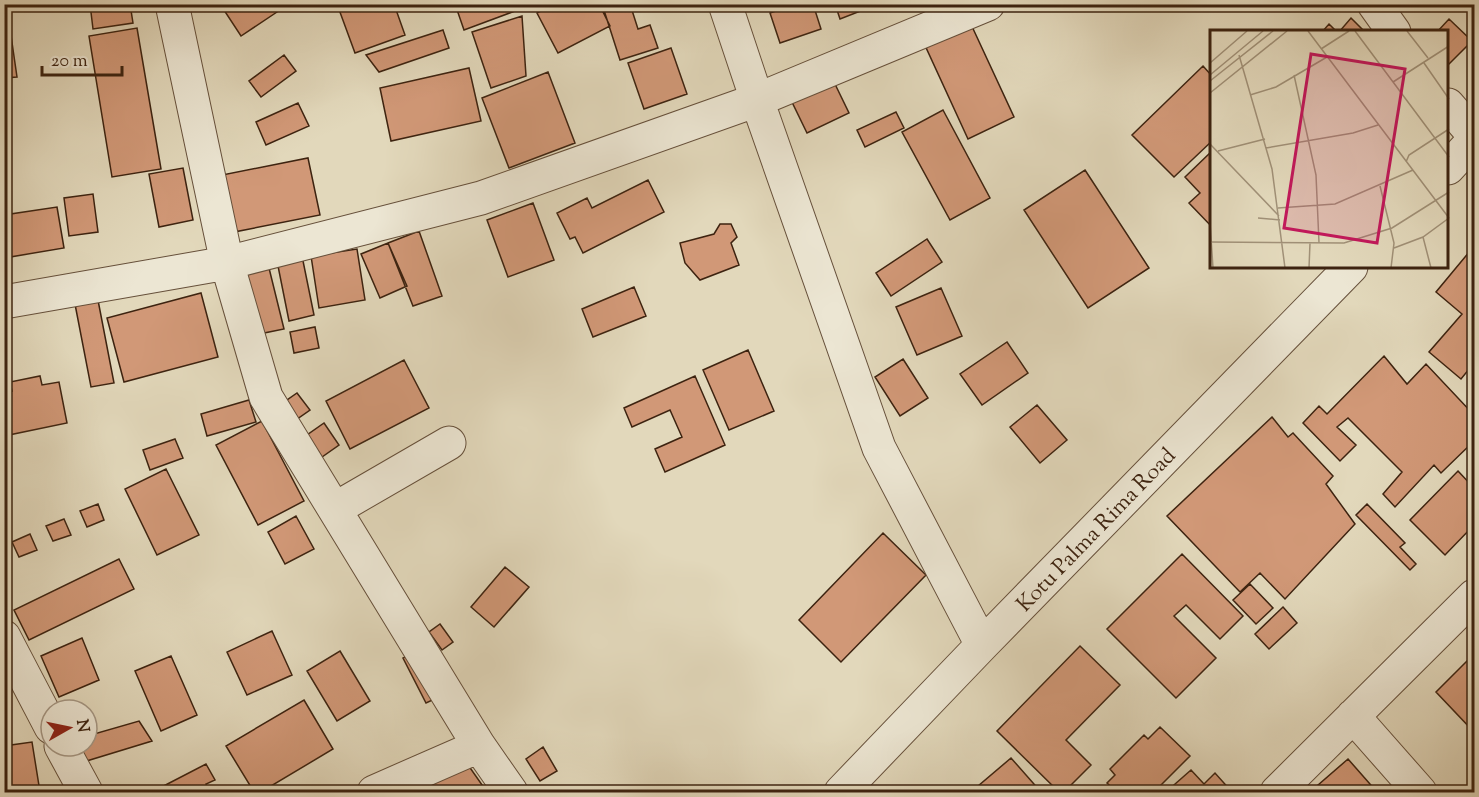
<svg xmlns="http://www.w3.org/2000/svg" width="1479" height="797" viewBox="0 0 1479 797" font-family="'Sorts Mill Goudy',serif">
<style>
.building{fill:#d19877;stroke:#3d2310;stroke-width:1.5}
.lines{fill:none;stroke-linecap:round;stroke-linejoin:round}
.minor-casing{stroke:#66503b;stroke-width:35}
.minor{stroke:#ece6d3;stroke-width:33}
.labels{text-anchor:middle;stroke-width:4.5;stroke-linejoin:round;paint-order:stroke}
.street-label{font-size:22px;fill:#3d2310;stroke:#ece6d3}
.inset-road{fill:none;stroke:#a09077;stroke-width:1.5}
.view{fill:#c2185b;fill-opacity:0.15;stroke:#c2185b;stroke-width:3}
.inset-edge{fill:none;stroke:#3d2310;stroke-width:3}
</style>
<rect width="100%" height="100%" fill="#e2d8bb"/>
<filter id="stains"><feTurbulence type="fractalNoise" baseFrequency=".00333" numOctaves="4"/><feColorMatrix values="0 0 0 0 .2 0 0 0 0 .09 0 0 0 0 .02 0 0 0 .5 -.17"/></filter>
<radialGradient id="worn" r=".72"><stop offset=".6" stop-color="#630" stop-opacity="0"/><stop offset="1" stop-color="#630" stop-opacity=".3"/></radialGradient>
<path class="building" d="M90,4H130L133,23L93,29Z
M220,4H274L280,10L241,36Z
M337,4H394L405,35L355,53Z
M455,4H522L523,8L464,30Z
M553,4H599L610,26L558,53L537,13Z
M602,4H630L638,29L650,25L658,48L620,60Z
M795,4H813L821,29L780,43L770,13Z
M835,4H875L876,5L840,19Z
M4,8H7L17,77L4,78Z
M522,16L526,76L491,88L472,32Z
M1351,18L1365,32H1339Z
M1449,19L1472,41L1448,65V32H1437Z
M969,20L1014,117L968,139L923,41Z
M1329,24L1337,32H1322Z
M137,28L161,169L112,177L89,36Z
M443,30L449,48L379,72L366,55Z
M671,48L687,94L644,109L628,63Z
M284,55L296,71L261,97L249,81Z
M1203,66L1212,76V141L1174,177L1132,135Z
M469,68L481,121L391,141L380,88Z
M548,72L575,143L509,168L482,98Z
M833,80L849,113L807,133L791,100Z
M298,103L309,126L266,145L256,122Z
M943,110L990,198L950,220L902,132Z
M896,112L904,128L865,147L857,130Z
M1212,151V227L1189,203L1200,193L1185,177Z
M308,158L320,215L234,232L222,175Z
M183,168L193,220L159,227L149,174Z
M1085,170L1149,268L1088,308L1024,210Z
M648,180L664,212L583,253L575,237L570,239L557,213L587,198L592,208Z
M93,194L98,232L69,236L64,198Z
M533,203L554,260L508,277L487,220Z
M57,207L64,248L4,258V215Z
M720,224H731L737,237L731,243L739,265L700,280L685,263L680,243L714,234Z
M419,231L442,296L413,306L388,243Z
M927,239L942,262L891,296L876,273Z
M388,243L407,286L380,298L361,254Z
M357,249L365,300L319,308L311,256Z
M1470,251L1474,254V363L1461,379L1429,352L1462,314L1436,292Z
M302,256L314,315L289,321L277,261Z
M269,268L284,329L259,334L244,274Z
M634,287L646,316L593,337L582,309Z
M941,288L962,336L917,355L896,307Z
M201,293L218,357L124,382L107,318Z
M97,295L114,383L91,387L74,299Z
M315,327L319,348L294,353L290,332Z
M1007,342L1028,373L982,405L960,374Z
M748,350L774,411L729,430L703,370Z
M1384,356L1407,384L1426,364L1474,415V441L1441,473L1434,465L1395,507L1383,494L1402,472L1348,418L1337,427L1356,445L1340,461L1303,423L1319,406L1327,414Z
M903,359L928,398L900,416L875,377Z
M404,360L429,408L350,449L326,401Z
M40,376L42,385L59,382L67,423L4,436V392L12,391L10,382Z
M695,376L725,445L665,472L655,449L682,437L670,410L632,427L624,408Z
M297,393L310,410L290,424L277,407Z
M249,400L256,422L207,436L201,414Z
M1037,405L1067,440L1040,463L1010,427Z
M1272,417L1288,437L1293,433L1333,476L1326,484L1355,524L1285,599L1260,573L1240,592L1167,516Z
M262,421L304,501L258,525L216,445Z
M324,423L339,445L322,457L307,435Z
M175,439L183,458L150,470L143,450Z
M166,469L199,535L157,555L125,489Z
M1458,471L1474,488V493L1468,500L1474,507V525L1445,555L1410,520Z
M98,504L104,520L87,527L80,511Z
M1367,504L1405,543L1400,547L1416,564L1410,570L1356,515Z
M296,516L314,549L285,564L268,532Z
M64,519L71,535L53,541L46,526Z
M883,533L926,575L841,662L799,620Z
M30,534L37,550L19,557L12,542Z
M4,546L11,561L4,563Z
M1182,554L1243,616L1220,639L1186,605L1174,616L1216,658L1176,698L1107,629Z
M119,559L134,589L29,640L14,610Z
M505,567L529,587L494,627L471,607Z
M1250,584L1273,608L1256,624L1233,600Z
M1283,607L1297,623L1269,649L1255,634Z
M440,624L453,642L442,650L429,632Z
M272,631L292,675L247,695L227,652Z
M82,638L99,680L59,697L41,656Z
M1080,646L1120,685L1066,740L1091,765L1064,792H1059L997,731Z
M340,651L370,701L337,721L307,671Z
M413,653L437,698L426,703L403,658Z
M1474,654V732L1436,692Z
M171,656L197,715L161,731L135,671Z
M304,700L333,749L261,792H254L226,746Z
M139,721L152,741L80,763L75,746H87V736Z
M1160,727L1190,756L1154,792H1117L1107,783L1115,775L1110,769L1144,735L1148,739Z
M32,742L40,792H4V746Z
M543,747L557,771L540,781L526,759Z
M1011,758L1041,792H971Z
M1348,759L1377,792H1310Z
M466,762L487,792H420Z
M206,764L215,780L206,784L210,792H152Z
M1191,770L1204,784L1215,773L1232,792H1166Z"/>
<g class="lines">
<g class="minor-casing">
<path id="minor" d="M172,4L227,263L266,397L479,746L511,792
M725,4L757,100L879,448L982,645
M1374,4L1394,32
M1448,105L1474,135
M1448,168L1474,140
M4,302L227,263L481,198L757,100L988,4
M335,509L449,443
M4,637L51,727
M1353,716L1420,792
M61,746L86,792
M374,792L479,746
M841,792L982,645L1351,267
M1277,792L1474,596"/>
</g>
<use href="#minor" class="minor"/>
</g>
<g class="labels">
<g class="street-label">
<text transform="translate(1095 529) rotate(-46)" y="8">Kotu Palma Rima Road</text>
</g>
</g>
<g transform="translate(1210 30)">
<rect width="238" height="238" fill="#e2d8bb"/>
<path class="inset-road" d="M98,1L239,188M145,1L239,127M197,1L218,28M111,19L139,1M29,25L62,139L75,238M0,33L37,1M214,33L239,69M0,45L53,1M84,45L106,145L109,213M0,51L63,1M183,52L239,16M0,63L77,1M40,65L66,57L117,27M0,114L69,186M56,118L143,103L168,95M8,121L55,109M196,132L199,125L239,99M170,156L184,213L181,238M68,178L125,174L203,140M48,188L70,190M0,193L3,238M213,207L221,238M0,212L134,213L182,198L239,162M184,218L213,207L239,188M99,238L100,213"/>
<path class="view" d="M101,24L195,39L167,213L74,198Z"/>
<rect width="238" height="238" class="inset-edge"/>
</g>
<rect width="1479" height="797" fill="none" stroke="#e2d8bb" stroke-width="24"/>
<rect x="6" y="6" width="1467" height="785" fill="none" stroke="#3d2310" stroke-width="3"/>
<rect x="12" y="12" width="1455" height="773" fill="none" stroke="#3d2310" stroke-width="1.5"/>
<g transform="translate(69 728) rotate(81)"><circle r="28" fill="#ece6d3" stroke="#a69885" stroke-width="1.5"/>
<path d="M0-4.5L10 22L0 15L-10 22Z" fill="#8f2418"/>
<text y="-9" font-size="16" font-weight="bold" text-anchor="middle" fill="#3d2310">N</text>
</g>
<path d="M42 66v9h80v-9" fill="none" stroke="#3d2310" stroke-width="3"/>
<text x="51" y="66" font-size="18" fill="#3d2310" stroke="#ece6d3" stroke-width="4.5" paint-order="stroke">20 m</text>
<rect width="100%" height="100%" filter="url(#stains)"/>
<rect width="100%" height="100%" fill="url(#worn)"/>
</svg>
